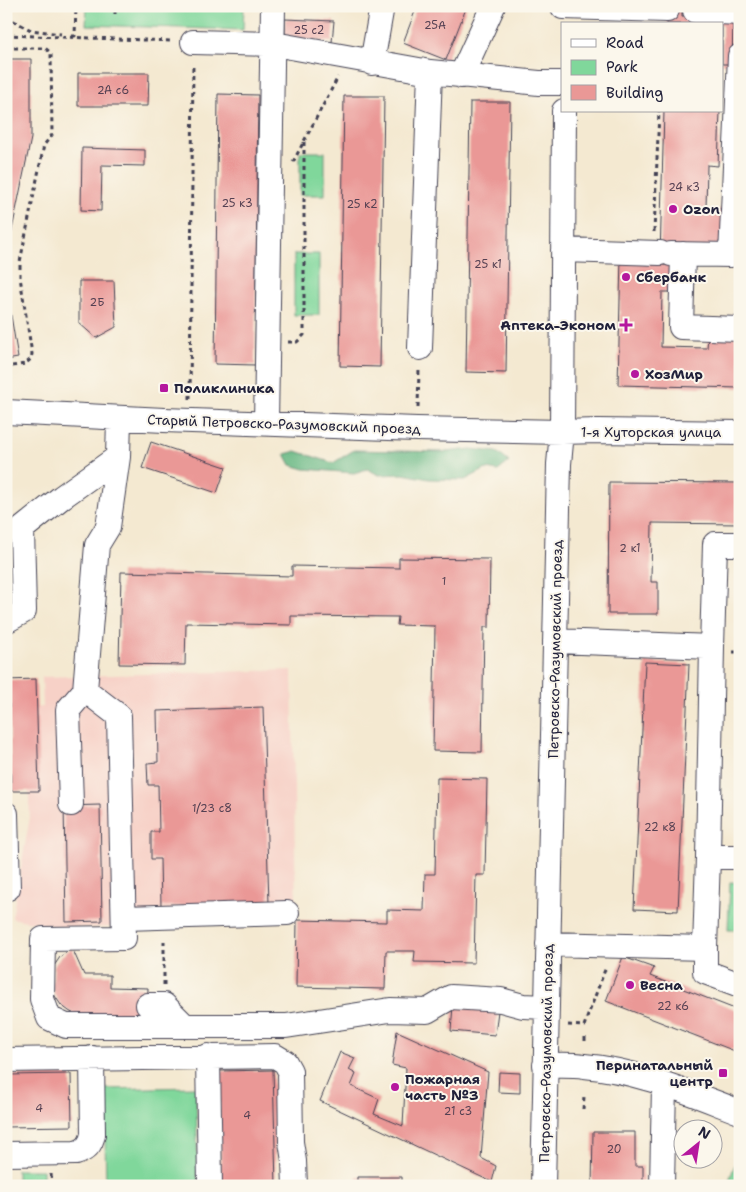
<svg xmlns="http://www.w3.org/2000/svg" width="746" height="1192" viewBox="0 0 746 1192" font-family="'Shantell Sans',sans-serif">
<style>
.built{fill:#f7d1c7}
.green{fill:#80d79b;stroke:#517c6b}
.forest{fill:#68b883;stroke:#456d5f}
.building{fill:#ea9896}
.lines{fill:none;stroke-linecap:round;stroke-linejoin:round}
.minor-casing{stroke:#424052;stroke-width:26}
.path{stroke:#424052;stroke-width:3;stroke-dasharray:4 4;stroke-linecap:butt}
.minor{stroke:#fff;stroke-width:24}
.poi-dot{fill:#b5179e;stroke:#fbf7ec;stroke-width:2}
.labels{text-anchor:middle;stroke-width:4;stroke-linejoin:round;paint-order:stroke}
.number-label{font-size:11px;fill:#544052}
.poi-label{font-size:14px;font-weight:bold;fill:#22223b;stroke:#fbf7ec;text-anchor:start}
.street-label{font-size:14px;fill:#22223b;stroke:#fbf7ec}
</style>
<rect width="100%" height="100%" fill="#fbf7ec"/>
<filter id="ink" filterUnits="userSpaceOnUse"><feTurbulence type="fractalNoise" baseFrequency=".02" numOctaves="2"/><feDisplacementMap in="SourceGraphic" scale="10" xChannelSelector="R" yChannelSelector="G"/><feConvolveMatrix kernelMatrix="1 2 1 2 8 2 1 2 1" color-interpolation-filters="sRGB"/></filter>
<filter id="wash" filterUnits="userSpaceOnUse"><feTurbulence type="fractalNoise" baseFrequency=".0096" numOctaves="4" result="noise"/><feDisplacementMap in="SourceGraphic" scale="20" xChannelSelector="R" yChannelSelector="G"/><feGaussianBlur stdDeviation="1.12" result="paint"/><feColorMatrix in="noise" values="0 0 0 0 0 0 0 0 0 0 0 0 0 0 0 0 0 1.4 0 .05"/><feComposite in="paint" operator="in"/></filter>
<g filter="url(#wash)">
<rect width="100%" height="100%" fill="#f4e9d1"/>
<path class="built" d="M292,670L296,909L117,927L61,928L12,918L30,817L25,709L43,707L42,677Z"/>
<path class="green" d="M87,6H244L243,30L86,25Z
M300,152H325V195H300Z
M294,254H319V315H294Z
M730,882L740,883V930H728Z
M196,1087L198,1186H106L104,1089Z
M737,1159L740,1160V1186H727Z
M17,1170H43V1186H17Z"/>
<path class="forest" d="M471,449L497,452L509,462L498,471L486,469L465,480L429,479L403,474L379,475L367,469L354,473L304,469L291,465L285,454L296,451L333,463L354,450L446,452Z"/>
<g id="blocks">
<path class="building" d="M417,6H467L446,60L403,43Z
M667,6H682V17L733,18L732,64H722V24H667Z
M285,19L334,21L332,42L285,39Z
M6,59H31V138L7,254Z
M78,73H149L148,106H78Z
M218,94L258,95L255,365L215,364Z
M344,96H384L380,367L340,366Z
M470,102H510L506,373L466,372Z
M664,111H720L718,166L707,165L706,209H725L724,251L672,249L670,292H662L661,347L707,348L708,336L740,337V388L618,385L621,256L660,257Z
M82,148L145,150V166L102,165L101,211L81,210Z
M79,281H114L116,327L96,338L79,323Z
M6,285L18,358L6,360Z
M151,442L226,467L217,493L142,468Z
M609,482L740,483V524L652,523L651,582H658V614H608Z
M399,558L490,559L489,627H484L482,752L433,751L435,626L397,625L398,617L291,616V625L186,623L185,665L119,664L121,572L292,576V566L399,568Z
M645,662L689,664L678,911L634,909Z
M36,679L39,791H11L9,704H6V680Z
M263,707L269,904L161,906L160,859H151V832H159L158,785H148L147,763L158,762L157,711Z
M437,778L487,779L485,875H476L474,963L414,962L415,951H386L385,989L296,987L297,920L387,922V910L424,911L425,874H435Z
M100,805L102,921L66,922L64,806Z
M72,948L84,975H110V987L148,988L147,1018L78,1016L69,1011L61,1005L55,996L52,986L54,966L60,957Z
M623,957L654,968L650,976L740,1011V1053L606,1001Z
M453,1006L498,1011L495,1035L451,1031Z
M397,1031L488,1072L481,1158L496,1166L492,1182L320,1101L340,1052L355,1058L349,1070L356,1074L351,1086L379,1099L374,1114L403,1126L406,1068L392,1065Z
M273,1070L276,1186H221L219,1071Z
M499,1072L520,1073V1093L498,1092Z
M71,1074L72,1126L6,1127V1075Z
M593,1132H635V1166H643V1183H634V1186H592Z
M357,1177H402V1186H357Z"/>
</g>
</g>
<g filter="url(#ink)">
<use href="#blocks" fill-opacity="0" stroke="#424052" stroke-width="1"/>
<g class="lines">
<g class="minor-casing">
<path id="minor" d="M563,7L667,10
M695,11L740,13
M193,42L274,44L430,72L539,83H562
M372,63L382,6
M461,76L493,6
M563,250L660,253
M671,254L731,255L740,56
M683,254L681,327L740,329
M420,348L430,72
M6,412L164,420L417,429L562,432L598,431L740,433
M266,423L273,6
M6,621L24,611L22,529L62,497L118,457
M555,641L712,647L715,544H740
M85,690L119,716L124,938L43,939L42,999L49,1018L66,1026H286L390,1010L427,1011L451,997L501,1000L523,1006L547,1007
M71,804L68,710L85,690L97,545L108,527L118,457L119,418
M6,814L8,888H6
M708,857L712,647
M125,918L287,913
M548,944L705,948L708,857H740
M705,948V972L740,985
M148,1005H164L185,1026
M208,1056L210,1186
M6,1060L275,1056L285,1062L290,1071L291,1142L294,1161L295,1186
M545,1065C558,1065 571,1064 584,1066C637,1070 690,1093 740,1112
M6,1154L76,1153C86,1150 91,1145 93,1134L92,1058
M543,1186L559,464L562,432L564,111
M662,1186L664,1084"/>
</g>
<path class="path" d="M115,14V6
M6,17L31,30L61,34
M6,35L173,41
M72,36H75L76,6
M6,48H45L51,53L52,135L44,145L20,262V277L32,354L31,359L25,364L6,367
M293,162L338,77
M654,232L659,111
M288,342H297L304,335V141
M190,399L193,63
M418,407L419,369
M733,652H740
M164,985V938
M568,1025L584,1026L606,967
M585,1041V1033
M583,1109L584,1097
M51,1174L52,1186"/>
<use href="#minor" class="minor"/>
</g>
</g>
<g class="poi-dot">
<circle cx="673" cy="209" r="5"/>
<circle cx="626" cy="277" r="5"/>
<path d="M623.5 317.5h5v5h5v5h-5v5h-5v-5h-5v-5h5z"/>
<circle cx="635" cy="374" r="5"/>
<rect x="159" y="383" width="10" height="10" rx="2.5"/>
<circle cx="630" cy="985" r="5"/>
<rect x="718" y="1068" width="10" height="10" rx="2.5"/>
<circle cx="395" cy="1087" r="5"/>
</g>
<g class="labels">
<g class="number-label">
<text x="435" y="29">25А</text>
<text x="309" y="34">25 с2</text>
<text x="113" y="94">2A c6</text>
<text x="684" y="191">24 к3</text>
<text x="237" y="207">25 к3</text>
<text x="362" y="208">25 к2</text>
<text x="488" y="268">25 к1</text>
<text x="97" y="306">2Б</text>
<text x="630" y="552">2 к1</text>
<text x="444" y="585">1</text>
<text x="212" y="812">1/23 с8</text>
<text x="660" y="831">22 к8</text>
<text x="673" y="1010">22 к6</text>
<text x="39" y="1112">4</text>
<text x="458" y="1115">21 с3</text>
<text x="247" y="1119">4</text>
<text x="614" y="1153">20</text>
</g>
<g class="poi-label">
<text x="683" y="214">Ozon</text>
<text x="636" y="282">Сбербанк</text>
<text x="616" y="330" text-anchor="end">Аптека-Эконом</text>
<text x="645" y="379">ХозМир</text>
<text x="174" y="393">Поликлиника</text>
<text x="640" y="990">Весна</text>
<text x="713" y="1070" text-anchor="end">Перинатальный<tspan x="713" dy="16">центр</tspan></text>
<text x="405" y="1084">Пожарная<tspan x="405" dy="16">часть №3</tspan></text>
</g>
<g class="street-label">
<text transform="translate(284 424) rotate(2)" y="5">Старый Петровско-Разумовский проезд</text>
<text x="651" y="437">1-я Хуторская улица</text>
<text transform="translate(555 649) rotate(-89)" y="5">Петровско-Разумовский проезд</text>
<text transform="translate(546 1053) rotate(-89)" y="5">Петровско-Разумовский проезд</text>
</g>
</g>
<rect width="746" height="1192" fill="none" stroke="#fbf7ec" stroke-width="25"/>
<rect x="561" y="22" width="162" height="90" fill="#fbf7ec" stroke="#a4a2a5"/>
<rect x="571" y="39" width="25" height="8" fill="#ffffff" stroke="#a4a2a5"/>
<text x="606" y="48" font-size="15" fill="#22223b">Road</text>
<rect x="571" y="60" width="25" height="15" fill="#80d79b" stroke="#a4a2a5"/>
<text x="606" y="72" font-size="15" fill="#22223b">Park</text>
<rect x="571" y="85" width="25" height="15" fill="#ea9896" stroke="#a4a2a5"/>
<text x="606" y="98" font-size="15" fill="#22223b">Building</text>
<g transform="translate(698 1144) rotate(30)"><circle r="24" fill="#fbf7ec" stroke="#a4a2a5"/>
<path d="M0-4L9 19L0 12L-9 19Z" fill="#b5179e"/>
<text y="-8" font-size="14" font-weight="bold" text-anchor="middle" fill="#22223b">N</text>
</g>
</svg>
